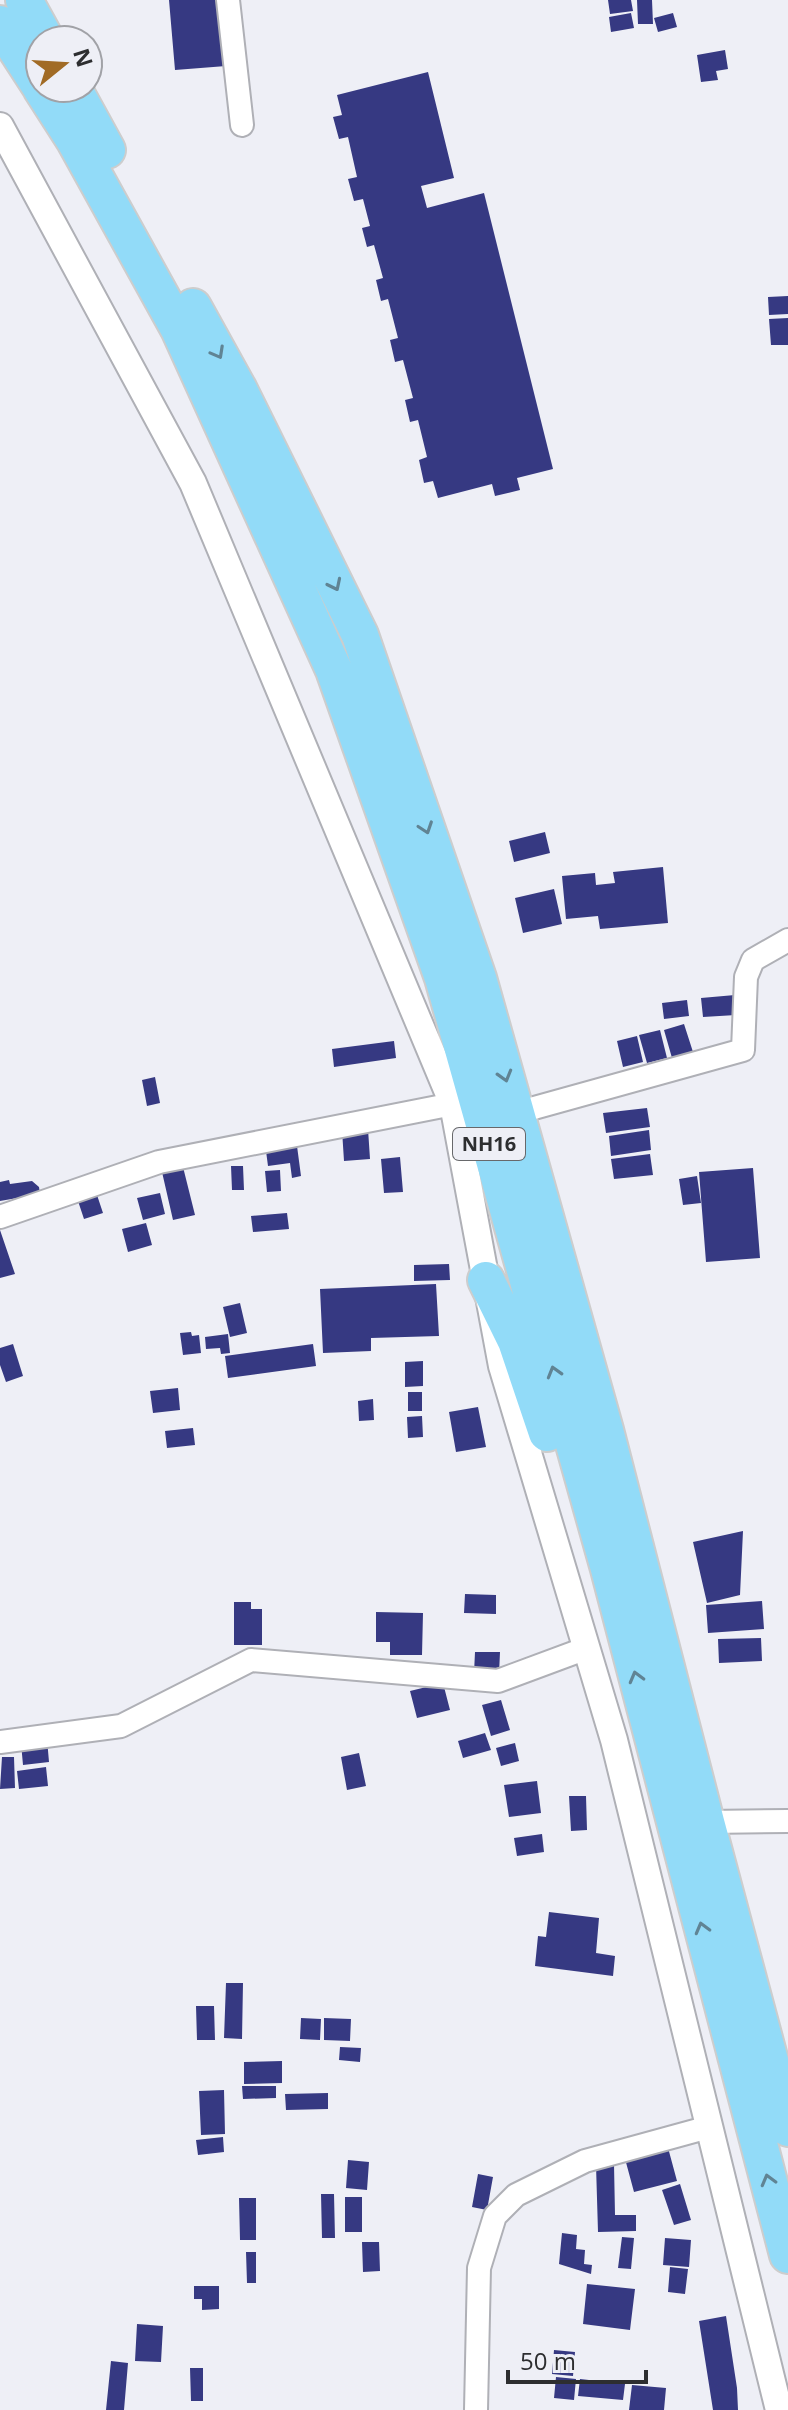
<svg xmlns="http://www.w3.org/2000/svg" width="788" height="2410" viewBox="0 0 788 2410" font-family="'Open Sans',sans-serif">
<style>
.building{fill:#363982}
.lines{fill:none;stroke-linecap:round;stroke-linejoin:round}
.minor-casing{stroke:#afb0b6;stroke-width:26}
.tertiary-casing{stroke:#afb0b6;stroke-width:30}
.trunk-casing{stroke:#cdcdcd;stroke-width:40}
.minor{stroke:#fff;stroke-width:22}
.tertiary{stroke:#fff;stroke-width:26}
.trunk{stroke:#92dbf8;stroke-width:36}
.oneway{stroke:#608494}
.labels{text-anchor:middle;stroke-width:8;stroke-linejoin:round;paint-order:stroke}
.shield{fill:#eeeff6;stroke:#67686b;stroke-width:2}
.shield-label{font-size:20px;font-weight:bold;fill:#2d2e30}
</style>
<rect width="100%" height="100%" fill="#eeeff6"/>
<path class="building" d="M169,0H220L226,66L175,70Z
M608,0H631L633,11L610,14Z
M637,0H652L653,24H638Z
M631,13L634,28L611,32L609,17Z
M673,13L677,27L658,32L654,18Z
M725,50L728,69L716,71L718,80L701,82L697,55Z
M428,72L454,178L421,186L427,208L484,193L553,469L517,478L520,490L495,496L492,484L438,498L433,481L424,483L419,460L427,457L418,420L410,422L405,400L413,398L403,360L395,362L390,340L398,338L388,299L381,301L376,280L383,278L374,245L367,247L362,228L370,226L363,199L354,201L348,179L357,177L348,137L339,139L333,117L342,115L337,95Z
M788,296V314L769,315L768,297Z
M788,318V345H771L769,319Z
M545,832L550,853L514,862L509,841Z
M663,867L668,923L600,929L598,916L566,919L562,876L595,873L596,885L615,883L613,872Z
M554,889L562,924L523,933L515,898Z
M735,995L736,1015L703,1017L701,998Z
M687,1000L689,1016L664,1019L662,1003Z
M684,1024L693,1052L672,1058L664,1030Z
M660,1030L667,1058L647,1063L639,1035Z
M637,1036L643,1062L623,1067L617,1041Z
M394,1041L396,1058L334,1067L332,1049Z
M155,1077L160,1103L147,1106L142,1080Z
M647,1108L650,1127L606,1133L603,1113Z
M368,1129L370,1159L344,1161L342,1130Z
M649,1130L651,1150L611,1156L609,1136Z
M297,1146L301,1176L292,1178L290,1163L268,1166L266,1151Z
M650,1154L653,1175L614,1179L611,1159Z
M400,1157L403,1192L384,1193L381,1159Z
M231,1166H243L244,1190H232Z
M183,1167L195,1215L173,1220L162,1172Z
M753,1168L760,1258L706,1262L699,1172Z
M280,1170L281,1191L267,1192L265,1171Z
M697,1176L701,1203L683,1205L679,1179Z
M9,1180L10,1184L32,1181L39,1187L40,1194L0,1201V1182Z
M160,1193L165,1214L143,1220L137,1198Z
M97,1195L103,1213L84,1219L78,1201Z
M287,1213L289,1229L253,1232L251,1216Z
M146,1223L152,1245L128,1252L122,1229Z
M0,1230L15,1274L0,1278Z
M449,1264L450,1280L414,1281V1265Z
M436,1284L439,1336L371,1338V1351L323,1353L320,1289Z
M240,1303L247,1333L230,1337L223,1307Z
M191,1332L192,1336L199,1335L201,1353L183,1355L180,1333Z
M228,1334L230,1353L221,1354L220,1348L206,1349L205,1337Z
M13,1344L23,1376L6,1382L0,1365V1348Z
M313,1344L316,1366L228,1378L225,1356Z
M423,1361V1386L405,1387V1362Z
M178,1388L180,1410L153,1413L150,1391Z
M408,1392H422V1411H408Z
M373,1399L374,1420L359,1421L358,1401Z
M478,1407L486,1447L456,1452L449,1412Z
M422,1416L423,1437L408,1438L407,1417Z
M193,1428L195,1445L167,1448L165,1431Z
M743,1531L740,1595L707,1603L693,1542Z
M465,1594L496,1595V1614L464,1613Z
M762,1601L764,1629L708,1633L706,1605Z
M234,1602H251V1609H262V1645H234Z
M376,1612L423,1613L422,1655H390V1642H376Z
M761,1638L762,1661L719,1663L718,1639Z
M475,1652H500L499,1674L474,1673Z
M443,1683L450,1710L417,1718L410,1691Z
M501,1700L510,1730L491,1736L482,1705Z
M485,1733L491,1750L463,1758L458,1741Z
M47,1739L49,1762L23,1765L21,1743Z
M515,1743L519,1761L501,1766L496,1748Z
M359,1753L366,1786L347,1790L341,1757Z
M2,1757H14L15,1788L0,1789Z
M46,1767L48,1786L19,1789L17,1771Z
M537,1781L541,1813L509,1817L504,1785Z
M569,1796H586L587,1830L571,1831Z
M542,1834L544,1852L517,1856L514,1838Z
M549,1912L599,1918L596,1953L615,1956L613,1976L535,1966L538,1936L546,1937Z
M226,1983H243L242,2039L224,2038Z
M196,2006H214L215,2040H197Z
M301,2018L321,2019L320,2040L300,2039Z
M324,2018L351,2019L350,2041L324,2040Z
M340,2047L361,2048L360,2062L339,2060Z
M282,2061V2083L244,2084V2062Z
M242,2086H276V2098L243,2099Z
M224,2090L225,2134L201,2135L199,2091Z
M328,2093V2109L286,2110L285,2094Z
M223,2137L224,2152L198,2155L196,2140Z
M667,2144L677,2181L634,2192L624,2155Z
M348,2160L369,2162L367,2190L346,2188Z
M614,2164L615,2215H636V2231L598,2232L596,2165Z
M478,2174L493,2177L487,2210L472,2207Z
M680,2184L691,2220L674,2225L662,2190Z
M321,2194H334L335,2238H322Z
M345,2197H362V2232H345Z
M239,2198H256V2240H240Z
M562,2233L577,2235L576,2249L585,2250L584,2264L592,2265L591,2274L559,2264Z
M622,2237L634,2238L631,2269L618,2268Z
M665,2238L691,2240L689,2267L663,2265Z
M362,2242H379L380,2271L363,2272Z
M246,2252H256V2283H247Z
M670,2267L688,2269L685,2294L668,2292Z
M587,2284L635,2289L630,2330L583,2324Z
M194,2286H219V2309L202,2310V2299H194Z
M726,2316L737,2388L738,2410H713L699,2321Z
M137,2324L163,2326L161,2362L135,2361Z
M554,2350L575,2352L573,2376L552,2374Z
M111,2361L128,2363L124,2410H106Z
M190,2368H203V2401H191Z
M556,2377L576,2379L574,2400L554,2398Z
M580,2379L625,2384L623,2400L578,2396Z
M632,2385L666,2388L664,2410H629Z"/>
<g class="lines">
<g class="minor-casing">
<path id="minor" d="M228,0L242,125
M516,1113L743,1050L746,977L753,960L788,940
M0,1217L159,1162L453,1104
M0,1742L121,1726L251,1660L498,1681L587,1648
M706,1822L788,1821
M476,2410L479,2268L495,2216L516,2195L585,2161L709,2127"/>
</g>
<g class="tertiary-casing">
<path id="tertiary" d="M0,126L193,483L453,1104L502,1366L614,1740L779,2410"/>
</g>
<g class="trunk-casing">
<path id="trunk" d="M24,0L46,40
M0,24L40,86
M41,88L75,141L179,329L334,670L443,978L609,1569L788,2255
M73,88L107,150
M193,307L239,390L360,635L478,978L605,1430L706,1822L788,2128
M486,1280L516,1341L547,1433"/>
</g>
<use href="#minor" class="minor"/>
<use href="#tertiary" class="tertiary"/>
<use href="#trunk" class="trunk"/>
</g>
<defs><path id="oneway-chevron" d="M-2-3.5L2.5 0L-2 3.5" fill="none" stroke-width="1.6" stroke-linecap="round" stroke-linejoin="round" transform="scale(2)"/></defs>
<g class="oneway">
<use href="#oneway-chevron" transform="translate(218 353) rotate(61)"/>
<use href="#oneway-chevron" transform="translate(335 585) rotate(64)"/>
<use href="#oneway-chevron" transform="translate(426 828) rotate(71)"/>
<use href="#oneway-chevron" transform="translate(505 1076) rotate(74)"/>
<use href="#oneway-chevron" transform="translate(554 1372) rotate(-106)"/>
<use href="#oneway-chevron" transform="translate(636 1677) rotate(-105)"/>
<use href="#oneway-chevron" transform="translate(702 1928) rotate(-105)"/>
<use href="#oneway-chevron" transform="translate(768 2180) rotate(-105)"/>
</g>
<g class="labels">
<rect class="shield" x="453" y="1128" width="72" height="32" rx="6"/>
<g class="shield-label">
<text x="489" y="1151">NH16</text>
</g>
</g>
<g transform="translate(64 64) rotate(72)"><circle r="38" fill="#eeeff6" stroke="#a1a2a7" stroke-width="2"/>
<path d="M0-6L14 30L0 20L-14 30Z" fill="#a16b25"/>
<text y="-12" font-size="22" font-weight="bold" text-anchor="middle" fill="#2d2e30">N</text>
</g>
<path d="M508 2370v12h138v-12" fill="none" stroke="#2d2e30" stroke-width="4"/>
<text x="520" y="2370" font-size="24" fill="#2d2e30" stroke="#eeeff6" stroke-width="6" paint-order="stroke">50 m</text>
</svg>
